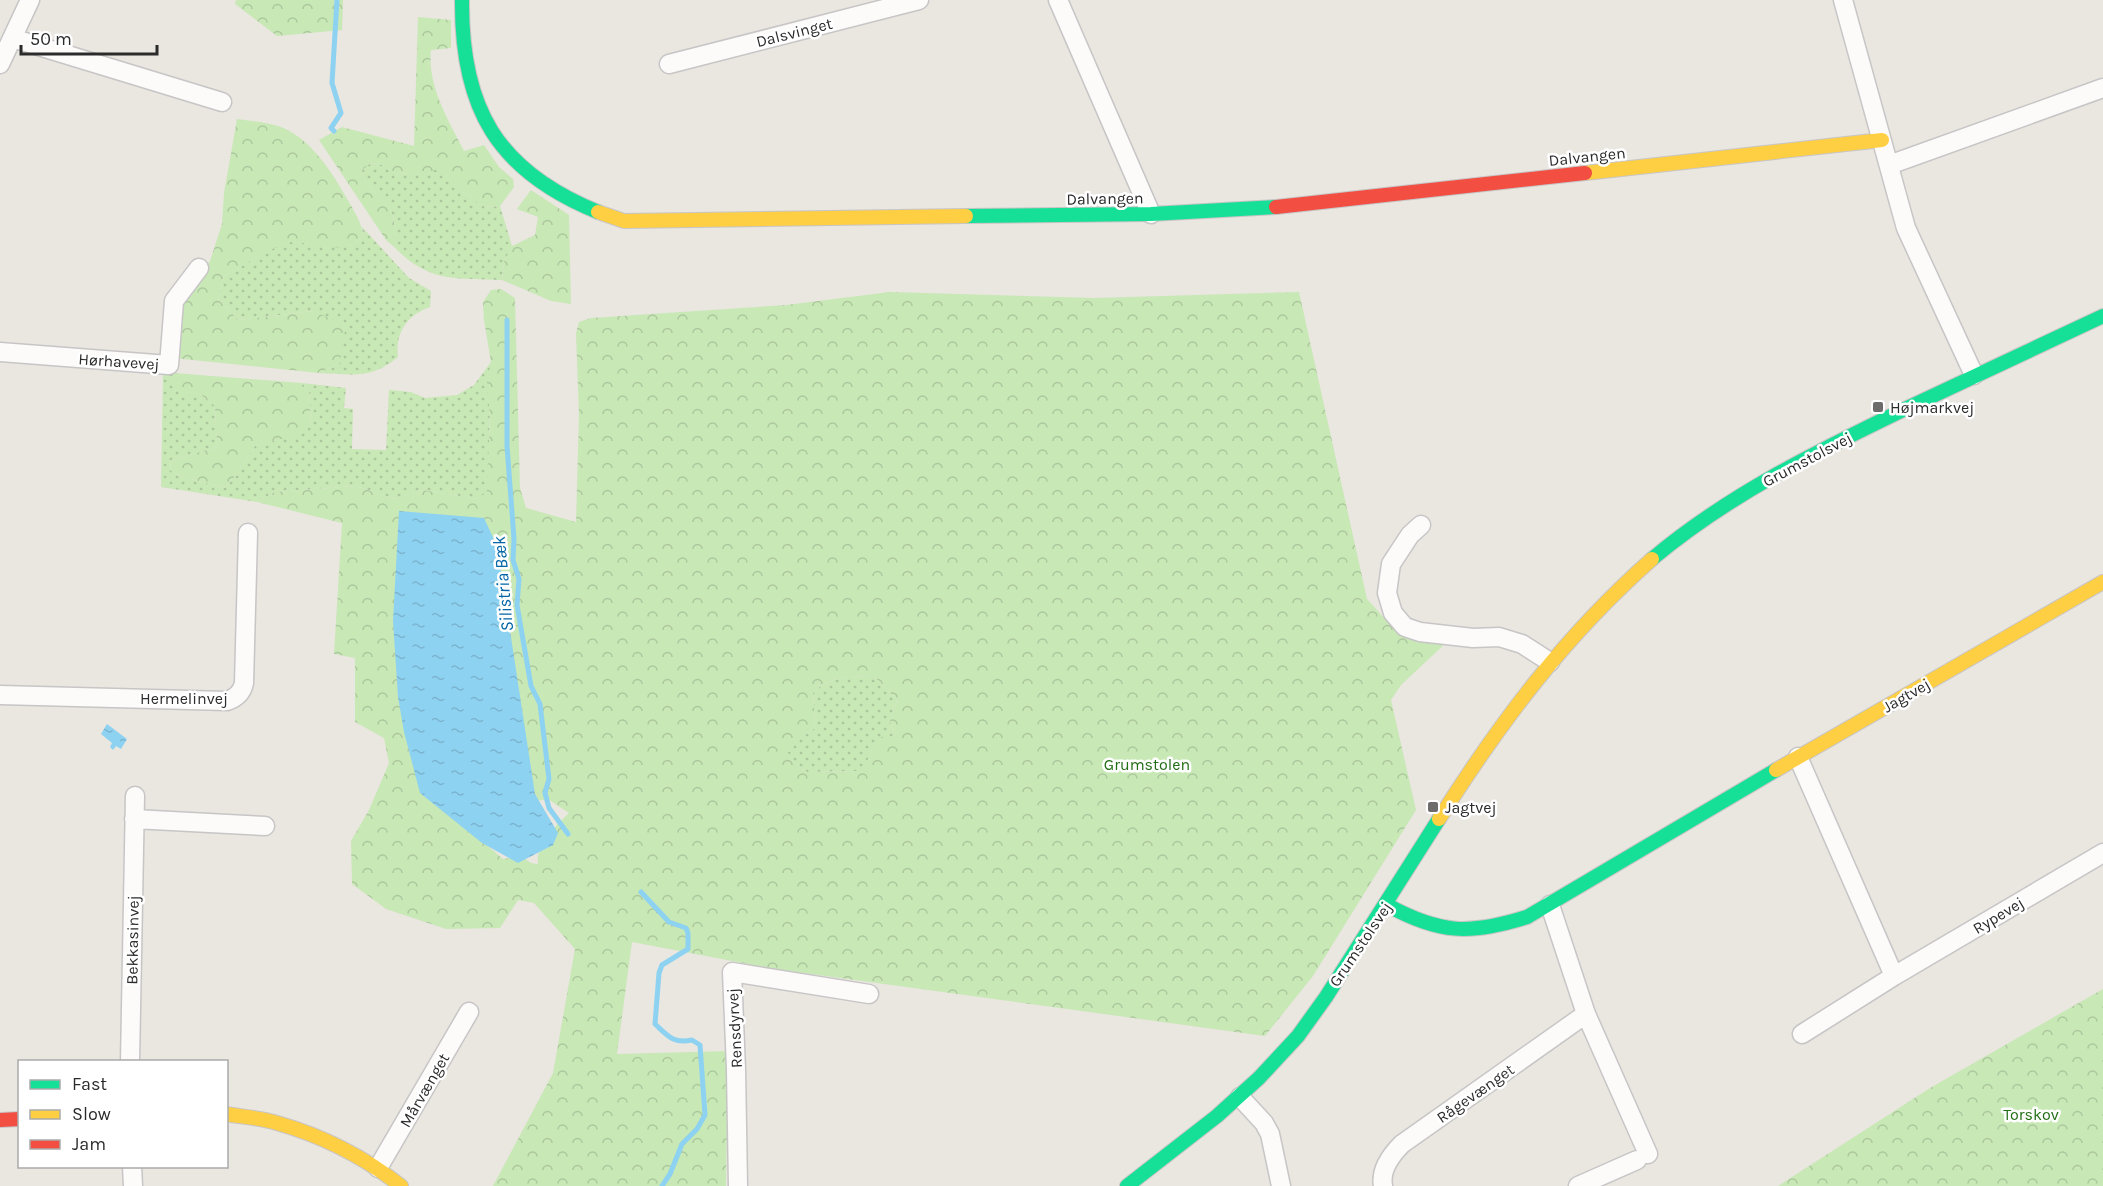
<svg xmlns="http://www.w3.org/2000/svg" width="2103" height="1186" viewBox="0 0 2103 1186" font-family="Karla,sans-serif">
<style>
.grass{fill:url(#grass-dots)}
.forest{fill:url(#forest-crowns);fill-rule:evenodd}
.water{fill:url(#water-ripples)}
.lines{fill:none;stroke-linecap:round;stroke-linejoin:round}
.stream{stroke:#8ed2f1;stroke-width:5}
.street-casing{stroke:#c7c5c6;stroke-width:21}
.fast-casing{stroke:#c7c5c6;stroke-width:16}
.slow-casing{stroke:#c7c5c6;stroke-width:16}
.jam-casing{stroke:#c7c5c6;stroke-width:16}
.street{stroke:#fcfbfa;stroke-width:18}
.fast{stroke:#16e098;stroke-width:14}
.slow{stroke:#ffcf43;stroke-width:14}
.jam{stroke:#f24e42;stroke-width:14}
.poi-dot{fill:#6e6c6a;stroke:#fff;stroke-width:2}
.labels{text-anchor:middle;stroke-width:5;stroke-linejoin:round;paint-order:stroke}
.street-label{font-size:16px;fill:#2b2b2b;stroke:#fff}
.poi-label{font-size:16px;fill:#2b2b2b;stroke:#fff;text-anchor:start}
.park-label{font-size:16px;fill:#226e15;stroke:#fff}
.water-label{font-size:18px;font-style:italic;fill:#0365a6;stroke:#fff}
</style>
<defs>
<pattern id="grass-dots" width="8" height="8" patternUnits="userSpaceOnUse" patternTransform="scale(1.5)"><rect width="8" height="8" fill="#c8e8b6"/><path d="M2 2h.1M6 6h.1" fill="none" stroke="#acc79d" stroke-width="1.8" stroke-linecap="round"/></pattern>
<pattern id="forest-crowns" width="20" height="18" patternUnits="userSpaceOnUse" patternTransform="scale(1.5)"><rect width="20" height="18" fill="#c8e8b6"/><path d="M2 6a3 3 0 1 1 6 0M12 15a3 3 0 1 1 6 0" fill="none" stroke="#acc79d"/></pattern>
<pattern id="water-ripples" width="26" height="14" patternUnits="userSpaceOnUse" patternTransform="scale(1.5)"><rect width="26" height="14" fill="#8ed2f1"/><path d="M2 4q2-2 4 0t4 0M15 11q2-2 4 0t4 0" fill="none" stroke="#7bb4cf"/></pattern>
</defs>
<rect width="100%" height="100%" fill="#eae6e0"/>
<path class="grass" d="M371,163L382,165L396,173L424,175L437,168L455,187L485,207L500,206L512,246L504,262L502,280C454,278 429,283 393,246L397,244C398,237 393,213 389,207C379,193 364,189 362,170Z
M362,227L409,278L431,291L430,307C407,315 395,333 398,357C370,380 353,374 319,373L340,363L313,311L238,320L218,299L224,276C236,269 280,242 291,242C315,242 346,257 363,236Z
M491,362L488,491L477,499L423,490L394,499L356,486L275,492L257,502L161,487L163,372L174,373V389L184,394H200L215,406L217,447L171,460L170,470L177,475L224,488L232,480L255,446L305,432L311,423L309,390L302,383L346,388L344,408L353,409L352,449L386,450L389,390L411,392L425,398L457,395L474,385Z
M874,676L897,700L890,721L895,737H877L864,771L807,772L793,761L785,749L815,728L813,693C828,675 852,677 874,676Z"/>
<path class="forest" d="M236,0H343L342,30L277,36L235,4Z
M418,17L451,20V48L431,50C427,85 448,120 464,151L484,145L499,167L513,179L514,187L500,206L485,207L455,187L437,169L424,175L395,173L382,165L371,163L362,170C364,189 379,193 389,207C393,213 398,238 398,244L393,246L386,240L319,140L342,127L414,146Z
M237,119C250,121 265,122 278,126C311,137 333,174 349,202C355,213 362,223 363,236C346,257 316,243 292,242C281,242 236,269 224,276L218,299L238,320L313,311L334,320L345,331L340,363L319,373L173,358L181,303L210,261L222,224L224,193Z
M531,190L569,215L571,304L551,301L502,280L504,262L512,246L535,235L538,217L517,209Z
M501,289L515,298L520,488L526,508L576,522L579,415L576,333L579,322L591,318L786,305L890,292L1095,298L1299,292L1367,599L1396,631L1448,641L1401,685L1391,700L1416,810L1313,976L1265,1036L774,969L632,942L617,1054L728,1051L726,1186H493L553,1073L575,949L534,903L518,900L500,928L446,929L386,909L352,884L351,841L369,810L389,763L384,738L355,722V658L334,654L342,523L257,502L275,492L356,486L394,499L423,490L477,499L487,491L490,417L487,381L491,362L484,320L483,302L491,290ZM874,676L897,700L890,721L895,737H877L863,771L807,772L793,761L786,749L815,728L813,693C828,675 852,677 874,676ZM548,799L569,813C555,827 536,842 538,864L531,863L521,856L503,859L481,840L477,811Z
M174,373L302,383L309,390L311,424L305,433L255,446L232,480L224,488L177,475L170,470L171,460L217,447L215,406L200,394H182L174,389Z
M2103,989V1186H1778L1930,1088Z"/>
<path class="water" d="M399,511L484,518L497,546L535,794L558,833L553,845L518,863L482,843L420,793L404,732L398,697L393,621Z
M107,724L127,739L121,749L116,746L113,750L110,747L112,743L101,734Z"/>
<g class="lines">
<path class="stream" d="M334,131L331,128L341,113L332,83L337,0
M507,320V446L514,539L513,560L519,579L517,605L531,686L540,704L549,779L545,793L549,808L568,834
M641,892L669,922L686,928L688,933V949L662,965L659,973L655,1024C668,1036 673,1044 692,1040L700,1045L705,1115L697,1129L682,1144L670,1174L662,1186"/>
<g class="street-casing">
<path id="street" d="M1058,0L1151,214
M1843,0L1906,228L1974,375
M12,38L222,102
M0,64L30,0
M669,64L919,0
M1889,165L2103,88
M0,352L169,365L174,301L199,268
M1421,525L1410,535L1391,564L1387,593L1393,613L1405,627L1420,632L1473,638L1499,637L1522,644L1550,662
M0,695L227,701C236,698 242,693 244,683L248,533
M1798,757L1894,976
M134,819L265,826
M1586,1014L1648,1154
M1802,1034L1894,976L2103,853
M130,1062L135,796
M1240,1097L1264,1123L1270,1134L1281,1186
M132,1166L133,1186
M378,1168L469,1012
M738,1186L736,1069L732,972L869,994
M1383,1186C1380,1170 1391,1155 1402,1144L1586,1014L1550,905
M1578,1186L1637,1160"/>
</g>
<g class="fast-casing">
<path id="fast" d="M462,0C461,108 497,171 598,212
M966,216L1151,214L1276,207
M1652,559C1728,495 1816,452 1905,409C1971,378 2037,347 2103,316
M1387,905C1440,934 1470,935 1527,917L1776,770
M1127,1186L1217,1116L1259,1078L1298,1036L1326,997L1439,819"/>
</g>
<g class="slow-casing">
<path id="slow" d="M1585,173L1882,140
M598,212L624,221L966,216
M1776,770L2103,582
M1439,819C1501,721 1565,636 1652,559
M226,1114C243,1117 261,1118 277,1123C323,1136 364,1157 401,1186"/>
</g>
<g class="jam-casing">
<path id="jam" d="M1276,207L1585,173
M0,1120L20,1119"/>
</g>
<use href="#street" class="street"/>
<use href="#fast" class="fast"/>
<use href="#slow" class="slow"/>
<use href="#jam" class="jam"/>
</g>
<g class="poi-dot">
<rect x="1872" y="401" width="12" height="12" rx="3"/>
<rect x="1427" y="801" width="12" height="12" rx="3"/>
</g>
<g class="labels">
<g class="street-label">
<text transform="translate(794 32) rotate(-14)" y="6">Dalsvinget</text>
<text transform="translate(1587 156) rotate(-6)" y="6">Dalvangen</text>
<text transform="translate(1105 198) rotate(-1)" y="6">Dalvangen</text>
<text transform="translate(119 361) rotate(4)" y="6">Hørhavevej</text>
<text transform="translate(1807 459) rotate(-28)" y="6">Grumstolsvej</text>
<text transform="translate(1906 695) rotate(-30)" y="6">Jagtvej</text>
<text x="184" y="704">Hermelinvej</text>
<text transform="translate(1998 915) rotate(-31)" y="6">Rypevej</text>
<text transform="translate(132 940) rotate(-89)" y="6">Bekkasinvej</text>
<text transform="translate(1360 944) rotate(-56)" y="6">Grumstolsvej</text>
<text transform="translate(734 1028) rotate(-93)" y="6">Rensdyrvej</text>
<text transform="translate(424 1090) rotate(-60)" y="6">Mårvænget</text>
<text transform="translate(1475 1093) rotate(-35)" y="6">Rågevænget</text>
</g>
<g class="poi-label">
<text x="1890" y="413">Højmarkvej</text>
<text x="1445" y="813">Jagtvej</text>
</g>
<g class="park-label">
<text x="1147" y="770">Grumstolen</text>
<text x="2031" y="1120">Torskov</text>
</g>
<g class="water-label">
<text transform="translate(503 584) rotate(-95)" y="6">Silistria Bæk</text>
</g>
</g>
<rect x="18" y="1060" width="210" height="108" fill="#ffffff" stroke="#aaaaaa" stroke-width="1.5"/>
<rect x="30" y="1080" width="30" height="9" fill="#16e098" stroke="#aaaaaa" stroke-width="1.5"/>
<text x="72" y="1090" font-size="18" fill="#2b2b2b">Fast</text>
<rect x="30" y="1110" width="30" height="9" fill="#ffcf43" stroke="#aaaaaa" stroke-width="1.5"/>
<text x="72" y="1120" font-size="18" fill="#2b2b2b">Slow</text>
<rect x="30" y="1140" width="30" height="9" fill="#f24e42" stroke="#aaaaaa" stroke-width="1.5"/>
<text x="72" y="1150" font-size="18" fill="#2b2b2b">Jam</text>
<path d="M21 45v9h136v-9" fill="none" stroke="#2b2b2b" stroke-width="3"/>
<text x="30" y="45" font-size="18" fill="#2b2b2b" stroke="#ffffff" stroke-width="4.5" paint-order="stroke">50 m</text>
</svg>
